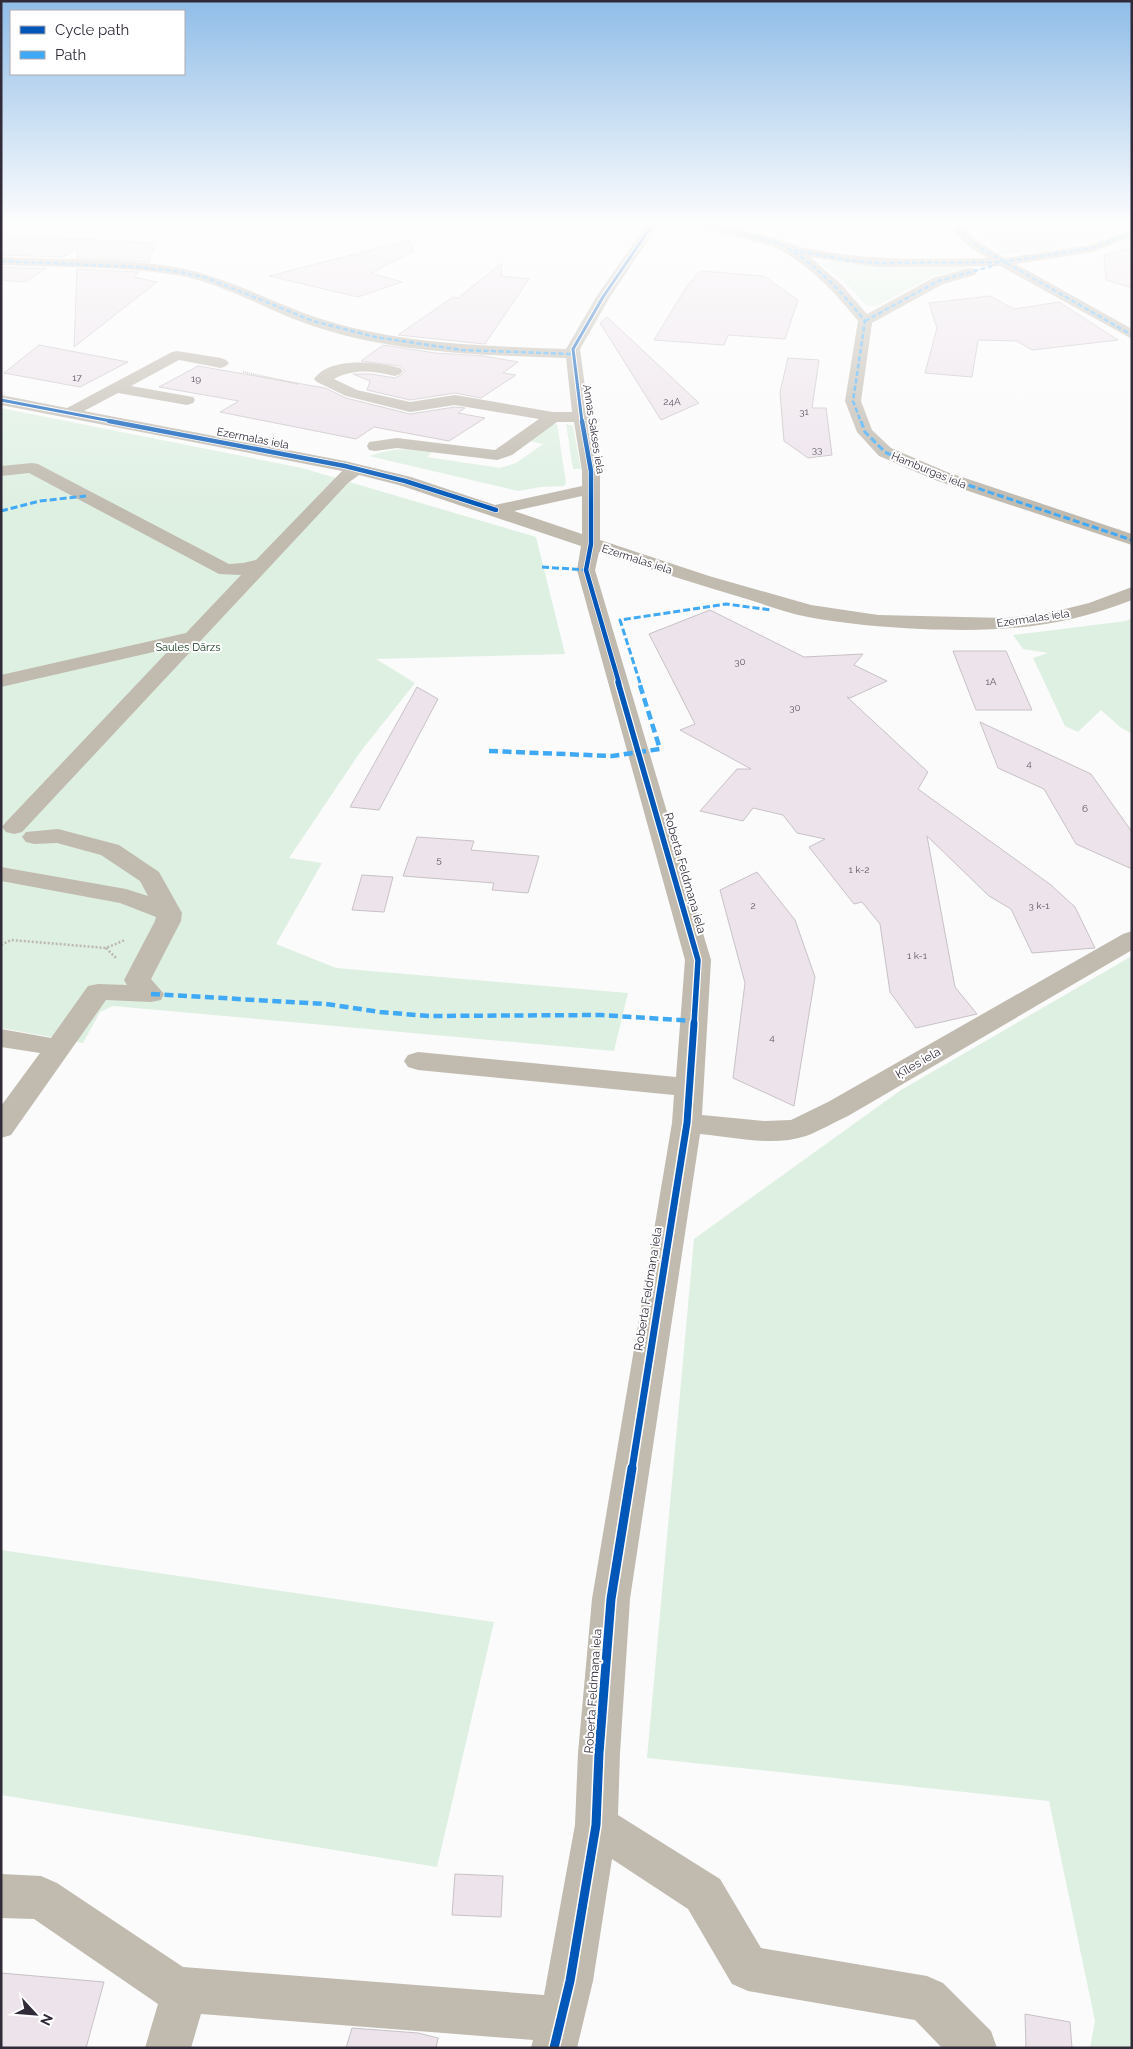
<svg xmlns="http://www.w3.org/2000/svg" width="1133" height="2049" viewBox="0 0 1133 2049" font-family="Raleway,sans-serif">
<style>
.green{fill:#def0e2}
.building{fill:#ede3eb;stroke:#c8c2c6}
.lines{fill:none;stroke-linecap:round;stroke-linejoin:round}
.path-far1{stroke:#bcb7b1;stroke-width:2;stroke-dasharray:1 1;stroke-linecap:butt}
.path{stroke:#bcb7b1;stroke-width:2.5;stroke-dasharray:2 2;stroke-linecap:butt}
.minor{fill:#c0baaf;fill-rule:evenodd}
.quiet-far2{stroke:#3fa9f5;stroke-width:2.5;stroke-dasharray:5 2.5;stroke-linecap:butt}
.quiet-far1{stroke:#3fa9f5;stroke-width:3;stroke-dasharray:7 3;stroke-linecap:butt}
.quiet{stroke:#3fa9f5;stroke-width:4.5;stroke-dasharray:9 4.5;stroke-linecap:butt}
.cycleway-far4-casing{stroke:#fff;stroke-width:5}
.cycleway-far3-casing{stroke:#fff;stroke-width:6}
.cycleway-far2-casing{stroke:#fff;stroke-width:8}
.cycleway-far1-casing{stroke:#fff;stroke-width:10}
.cycleway-casing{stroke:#fff;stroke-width:12}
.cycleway-far4{stroke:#0057b8;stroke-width:3}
.cycleway-far3{stroke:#0057b8;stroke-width:4.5}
.cycleway-far2{stroke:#0057b8;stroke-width:5.5}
.cycleway-far1{stroke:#0057b8;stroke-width:7}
.cycleway{stroke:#0057b8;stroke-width:9}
.labels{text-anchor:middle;stroke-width:4;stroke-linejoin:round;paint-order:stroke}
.number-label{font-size:10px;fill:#605966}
.far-street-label{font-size:11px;fill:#312b39;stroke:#fff}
.far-park-label{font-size:11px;fill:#11371c;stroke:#fff}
.street-label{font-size:12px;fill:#312b39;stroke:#fff}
</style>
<rect width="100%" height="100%" fill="#fbfbfb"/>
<path class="green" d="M992,221H1058L1107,236L1043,252L1001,254L972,226V224Z
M837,260L965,265L972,268L931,277L877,306H867L843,280L821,265Z
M1,408L302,468L536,537L565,654L376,659L415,683L361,751L289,858L322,863L276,944L336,968L628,993L614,1051L113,1006L100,1012L83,1043L1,1028Z
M557,424L566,483L564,486L541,487L518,491L369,456C391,448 410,448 433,451L427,457L500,468L516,463L543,444L530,441L551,425Z
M566,424L573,426L581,469H573Z
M1132,618V734L1120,727L1101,710L1078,732L1065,726L1033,658L1048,653L1023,649L1013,635L1126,621Z
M1132,956V2048H1090L1095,2021L1049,1801L647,1758L694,1239L901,1090Z
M1,1550L494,1622L437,1867L1,1795Z"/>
<path class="building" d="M1,235L78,239L156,243L149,262L77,258L78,247L63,257L1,255Z
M410,240L414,251L371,273L402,282L358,297L269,276Z
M1132,248V288L1106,280L1104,255Z
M502,263L501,276L529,279L485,344L398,335L453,297L458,298Z
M1,267L23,268H47L25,282L1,280Z
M77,269L139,272L134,277L157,282L74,347Z
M700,271L764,276L798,300L785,339L728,335L724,345L654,340L687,286Z
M990,296L1014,309L1059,302L1118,340L1032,350L1017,341L978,340L972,377L925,373L937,328L929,303Z
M607,317L699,403L661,420L600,323Z
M39,345L128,362L80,387L4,373Z
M383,345L435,353L484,356L518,362L503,373L516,375L481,398L455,393L410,400L367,390L370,381L353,374H371L395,378L401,375L405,371L400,366L361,361Z
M788,358L819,360L812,408H826L832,455L808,458L784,441L780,392Z
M198,366L325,388L346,398L410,414L455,407L465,408L458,413L485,418L449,441L374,427L356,439L220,412L239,401L159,387Z
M710,610L804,657L863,654L854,665L887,681L850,698L847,697L928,772L918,789L1051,885L1075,907L1095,948L1032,953L1011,909L989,896L927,836L955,987L977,1014L916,1028L890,992L880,924L862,902L854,904L809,847L825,839L797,833L783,815L753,808L743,821L700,811L737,769H751L680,730L695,724L649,634Z
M953,651H1006L1032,710H976Z
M417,687L438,699L379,810L350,807Z
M980,722L1091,774L1132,832V869L1076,844L1044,789L998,768Z
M417,837L474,841L471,850L539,856L528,893L492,890L494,883L403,876Z
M757,872L795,920L815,977L794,1106L733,1078L745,983L720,890Z
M362,875L393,877L384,912L352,910Z
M455,1874L503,1876L501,1917L452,1915Z
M1,1973L104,1982L86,2048H1Z
M1025,2014L1070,2022L1072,2048H1026Z
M352,2028L418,2033L438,2038L436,2048H346Z"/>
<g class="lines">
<path class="path-far1" d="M243,372L298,384"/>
<path class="path" d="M1,945L11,940L106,948L125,940
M106,948L116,958"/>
<path class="minor" d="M649,221H661L610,297L580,349L589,417L600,471V540L709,576L811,605L878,615L1006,618L1053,612L1089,603L1132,587V600C1057,629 1000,632 921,629C883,627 845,624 808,617C788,613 769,606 750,600C699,585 649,569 599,552L595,570L711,960L702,1115L765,1121L791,1120L828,1102L1123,934L1132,931V950L848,1116C834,1122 820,1131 806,1136C773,1147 733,1137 700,1134L630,1599L620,1753L618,1815L720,1879L761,1948L927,1976L943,1983L991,2031L997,2048H942L915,2020L748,1991L732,1984L688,1909L612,1859L593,1981L577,2048H531L533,2040L201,2014L191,2048H145L158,2004L34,1919L1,1918V1874L41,1876L57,1883L183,1967L544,1995L575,1825L578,1753L592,1599L672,1123L674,1095L418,1070L408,1067L404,1061L408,1055L418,1052L676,1077L685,960L577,570L581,546L399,485L359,475L348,483L22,832L14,834L6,832L2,827L6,822L171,648L1,687V675L186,633L241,575L219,574L29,473L1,476V466L32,463L38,464L229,564L243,563L256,560L342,471L1,405V395L67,408L172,352L177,351L221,358L226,360L229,363L226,366L221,368L179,360L131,386L193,397L195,400L193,403L187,405L118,393L84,411L345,461L411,477L495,505L582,486V471L574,422H557L512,455L497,460L397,448L375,451L369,450L367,446L369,442L397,438L495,450L539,419L455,405L410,412L346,396L317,382L314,379C330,356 378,362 400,368L403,371L400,374L395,376C373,371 354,368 334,379L357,390L410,402L455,395L553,412H572L566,358C479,355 390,353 307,324C263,308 222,283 176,275C121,266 58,267 1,265V257C58,260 119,258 175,267C226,276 270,302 318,318C398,344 483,346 566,349L596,297ZM582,496V534L514,511Z
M688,221H709L785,241C796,247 809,249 822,251C877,261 932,259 988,258C973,249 954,238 950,221H962C967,238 991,249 1005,258L1090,245L1132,229V237L1093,252L1016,264L1132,329V339L1000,266L878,267L810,257L842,285L867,314L933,278L970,268L975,269L977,272L975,275L943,284L872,323L861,401L872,430L891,448L947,472L1132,534V545L935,480L879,456L857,432L845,401L858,321C834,291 809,265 775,247L690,224Z
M58,829L119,845L159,872L182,913L181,921L151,979L164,994L161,1000L151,1002L106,1000L11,1135L1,1138V1106L40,1053L1,1047V1029L51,1038L88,986L98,984L127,985L124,980L155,921L156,917L120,903L1,881V867L126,889L148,896L140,881L101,855L57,843L34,844L26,842L22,837L26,832Z"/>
<path class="quiet-far2" d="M694,221L780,244C815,263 840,290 865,321L853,401L861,422
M956,221L958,229L977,246L1132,335
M793,250L848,260L878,263L1003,262L1093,248L1132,233
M1,261L137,267L175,271L207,278L313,321L375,337L462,350L573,354
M865,321L938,281L996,265"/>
<path class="quiet-far1" d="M861,421L865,432L885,452L941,476L1132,540
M1,511L40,501L86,496
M542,567L586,570
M640,683L620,620L726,604L771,610"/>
<path class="quiet" d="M489,751L612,756L660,749L639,682
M151,994L326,1004L380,1012L429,1016L601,1015L694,1021"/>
<g class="cycleway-far4-casing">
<path id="cycleway-far4" d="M1,400L116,422
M582,422L573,349L603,297L655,221"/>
</g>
<g class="cycleway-far3-casing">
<path id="cycleway-far3" d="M109,421L345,466L405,481L496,510
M582,421L591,471V544L586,570L619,683"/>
</g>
<g class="cycleway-far2-casing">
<path id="cycleway-far2" d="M618,682L698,960L694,1024"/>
</g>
<g class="cycleway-far1-casing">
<path id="cycleway-far1" d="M632,1469L687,1123L694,1023"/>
</g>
<g class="cycleway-casing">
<path id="cycleway" d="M554,2048L570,1981L596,1825L599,1753L611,1599L632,1468"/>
</g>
<use href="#cycleway-far4" class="cycleway-far4"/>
<use href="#cycleway-far3" class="cycleway-far3"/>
<use href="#cycleway-far2" class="cycleway-far2"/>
<use href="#cycleway-far1" class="cycleway-far1"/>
<use href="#cycleway" class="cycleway"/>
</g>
<linearGradient id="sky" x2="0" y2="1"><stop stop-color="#90bde8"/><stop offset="0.44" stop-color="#fdfdfd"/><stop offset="1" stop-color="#fdfdfd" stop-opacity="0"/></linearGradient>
<rect width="1133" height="508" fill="url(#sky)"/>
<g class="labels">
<g class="number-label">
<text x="77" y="381">17</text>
<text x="196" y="382">19</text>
<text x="672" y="405">24A</text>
<text x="804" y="415">31</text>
<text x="817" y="453">33</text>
<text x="740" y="665">30</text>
<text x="991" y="685">1A</text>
<text x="795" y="711">30</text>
<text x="1029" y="767">4</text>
<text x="1085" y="812">6</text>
<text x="439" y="863">5</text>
<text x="859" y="873">1 k-2</text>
<text x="753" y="909">2</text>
<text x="1039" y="909">3 k-1</text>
<text x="917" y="959">1 k-1</text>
<text x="772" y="1041">4</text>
</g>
<g class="far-street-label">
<text transform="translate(594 429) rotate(81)" y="4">Annas Sakses iela</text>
<text transform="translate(253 438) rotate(11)" y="4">Ezermalas iela</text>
<text transform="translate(929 470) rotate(22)" y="4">Hamburgas iela</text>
<text transform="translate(637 559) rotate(18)" y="4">Ezermalas iela</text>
<text transform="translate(1033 618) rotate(-8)" y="4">Ezermalas iela</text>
</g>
<g class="far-park-label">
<text x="188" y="651">Saules Dārzs</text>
</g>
<g class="street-label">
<text transform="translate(685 873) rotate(74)" y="4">Roberta Feldmaņa iela</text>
<text transform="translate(918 1063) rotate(-30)" y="4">Ķīles iela</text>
<text transform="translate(648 1289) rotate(-81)" y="4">Roberta Feldmaņa iela</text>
<text transform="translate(593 1691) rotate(-86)" y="4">Roberta Feldmaņa iela</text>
</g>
</g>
<rect width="1133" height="2049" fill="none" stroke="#312b39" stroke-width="5"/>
<rect x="10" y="10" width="175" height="65" fill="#ffffff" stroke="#adaab0"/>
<rect x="20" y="26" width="25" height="8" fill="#0057b8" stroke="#adaab0"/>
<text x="55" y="35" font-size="15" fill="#312b39">Cycle path</text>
<rect x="20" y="51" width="25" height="8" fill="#3fa9f5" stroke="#adaab0"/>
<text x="55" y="60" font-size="15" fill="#312b39">Path</text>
<g transform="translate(35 2014) rotate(116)" stroke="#ffffff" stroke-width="4" paint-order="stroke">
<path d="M0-4L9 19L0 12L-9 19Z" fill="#312b39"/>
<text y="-8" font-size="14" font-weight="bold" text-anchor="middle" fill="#312b39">N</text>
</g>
</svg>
